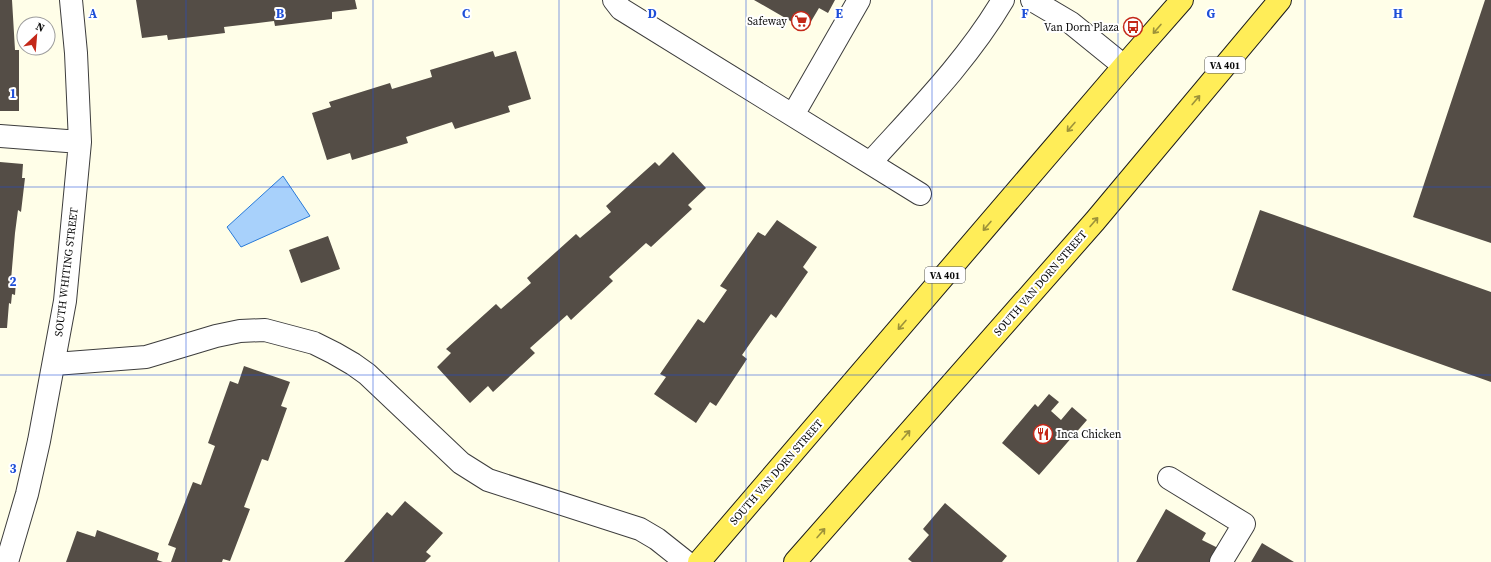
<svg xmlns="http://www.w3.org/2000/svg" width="1491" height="562" viewBox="0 0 1491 562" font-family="'Source Serif 4',serif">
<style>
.water{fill:#a8d1fb;stroke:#297ad8}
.building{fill:#544d46}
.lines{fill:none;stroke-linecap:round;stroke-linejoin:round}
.minor-casing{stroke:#3d3d3d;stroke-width:24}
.major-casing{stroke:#1b1b1b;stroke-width:24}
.minor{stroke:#fff;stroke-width:22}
.major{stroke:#ffed58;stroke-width:22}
.oneway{stroke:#9d9239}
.grid{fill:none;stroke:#1d4ed8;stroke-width:1;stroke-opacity:0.55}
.labels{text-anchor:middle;stroke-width:4;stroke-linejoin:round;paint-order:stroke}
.shield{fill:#fff;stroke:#545454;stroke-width:1}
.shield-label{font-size:10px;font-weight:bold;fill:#0a0a0a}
.poi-label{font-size:11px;fill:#0a0a0a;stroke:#fff;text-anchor:end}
.street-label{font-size:11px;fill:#0a0a0a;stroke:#fff}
.grid-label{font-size:13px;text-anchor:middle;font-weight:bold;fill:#1d4ed8;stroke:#fff;stroke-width:4;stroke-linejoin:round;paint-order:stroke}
</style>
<rect width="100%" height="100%" fill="#fffee8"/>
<path class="water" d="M283,176L310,216L241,247L227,227Z"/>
<path class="building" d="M0,0H12L15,50H19V111H0Z
M136,0H355L357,9L332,12V19L275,26L274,21L224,27L225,33L168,40L167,35L142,38Z
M754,0H835L828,13L819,8L806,30Z
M1485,0H1491V243L1413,217Z
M493,51L495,57L516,51L531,99L508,106L510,112L455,129L452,122L406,137L408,143L352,160L350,153L327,160L312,113L331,107L329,102L390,83L392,89L432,77L430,70Z
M673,152L706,188L688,205L692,209L651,247L646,243L609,277L613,281L571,320L567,315L530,348L535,353L493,392L488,386L470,403L437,367L451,353L446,349L496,304L501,309L531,283L527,278L576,234L580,238L611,212L606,206L655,162L659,166Z
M0,162L23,164L22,178H25L21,212L18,210L15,233L11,280L16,281L15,295L12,294L11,304L9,303L7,328H0Z
M1260,210L1491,292V382L1232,290Z
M777,220L817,247L803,267L808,272L776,318L771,314L756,335L742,355L747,359L716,406L710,402L696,423L654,394L666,377L660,374L698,319L704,323L727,290L720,286L758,232L765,236Z
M328,236L340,269L301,283L289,250Z
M244,366L290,382L281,406L287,408L268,461L262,459L244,507L250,509L230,561L223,559L222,562H171L176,548L168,545L193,482L201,485L215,446L208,443L230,381L238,384Z
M1049,394L1059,402L1051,411L1061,420L1072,407L1087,420L1039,475L1002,443L1035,404L1038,407Z
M405,501L443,533L426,552L431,556L425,562H344L387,512L392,516Z
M945,503L1007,556L1002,562H912L908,559L929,535L923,529Z
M1166,509L1206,533L1202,540L1218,548L1210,562H1136Z
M97,530L159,553L157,560L163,562H66L77,531L95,537Z
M1262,543L1294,562H1251Z"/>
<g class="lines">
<g class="minor-casing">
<path id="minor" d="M614,0L621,9L920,194
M1032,0L1071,23L1124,66
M793,115L859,0
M0,136L80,142
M870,163C917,111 967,61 1003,0
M55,364L146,357L216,336L240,331L265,330L314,343L334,353L353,364L367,374L461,463L488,480L640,529L657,539L686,562
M1169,478L1244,524L1221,562
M7,562L27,494L39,441L65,301L80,142L76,53L71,0"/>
</g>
<g class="major-casing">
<path id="major" d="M699,562L1124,66L1182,0
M795,562L1095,221L1280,0"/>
</g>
<use href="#minor" class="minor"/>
<use href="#major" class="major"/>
</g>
<defs><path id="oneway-shaft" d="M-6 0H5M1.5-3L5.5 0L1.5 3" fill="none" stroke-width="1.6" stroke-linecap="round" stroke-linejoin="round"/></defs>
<g class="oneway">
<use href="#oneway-shaft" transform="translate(1157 29) rotate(131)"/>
<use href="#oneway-shaft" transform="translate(1196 100) rotate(-50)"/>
<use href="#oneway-shaft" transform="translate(1071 127) rotate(131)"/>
<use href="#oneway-shaft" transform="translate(1094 222) rotate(-49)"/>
<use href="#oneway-shaft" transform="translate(987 226) rotate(131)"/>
<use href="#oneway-shaft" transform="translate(902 325) rotate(131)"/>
<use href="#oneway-shaft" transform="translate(906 435) rotate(-49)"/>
<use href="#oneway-shaft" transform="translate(821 533) rotate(-49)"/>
</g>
<path class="grid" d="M186,0V562M373,0V562M559,0V562M746,0V562M932,0V562M1118,0V562M1305,0V562M0,187H1491M0,375H1491"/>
<defs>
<g id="supermarket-ring" transform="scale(1)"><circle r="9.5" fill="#fff" stroke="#c42819" stroke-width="1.5"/><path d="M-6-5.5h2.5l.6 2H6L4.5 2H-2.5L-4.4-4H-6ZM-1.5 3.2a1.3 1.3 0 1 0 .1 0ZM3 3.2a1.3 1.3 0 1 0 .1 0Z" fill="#c42819"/></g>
<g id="bus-ring" transform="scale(1)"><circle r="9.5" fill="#fff" stroke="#c42819" stroke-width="1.5"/><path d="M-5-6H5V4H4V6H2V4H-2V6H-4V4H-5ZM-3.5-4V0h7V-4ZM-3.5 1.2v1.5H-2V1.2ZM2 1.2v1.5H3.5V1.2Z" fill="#c42819"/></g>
<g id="restaurant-ring" transform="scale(1)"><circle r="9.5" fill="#fff" stroke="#c42819" stroke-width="1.5"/><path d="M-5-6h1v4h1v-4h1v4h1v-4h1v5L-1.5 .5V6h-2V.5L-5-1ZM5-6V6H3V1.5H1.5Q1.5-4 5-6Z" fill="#c42819"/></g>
</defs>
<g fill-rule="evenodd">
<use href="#supermarket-ring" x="801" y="21"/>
<use href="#bus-ring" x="1133" y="27"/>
<use href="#restaurant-ring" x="1043" y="434"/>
</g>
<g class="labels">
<g class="shield">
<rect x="1205" y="57" width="40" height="16" rx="3"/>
<rect x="925" y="267" width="40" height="16" rx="3"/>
</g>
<g class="shield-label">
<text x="1225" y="69">VA 401</text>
<text x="945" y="279">VA 401</text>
</g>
<g class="poi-label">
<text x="787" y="25">Safeway</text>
<text x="1119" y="31">Van Dorn Plaza</text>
<text x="1057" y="438" text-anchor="start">Inca Chicken</text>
</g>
<g class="street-label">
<text transform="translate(66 272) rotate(-83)" y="4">SOUTH WHITING STREET</text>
<text transform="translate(1040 283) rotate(-49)" y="4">SOUTH VAN DORN STREET</text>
<text transform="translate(776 472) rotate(-49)" y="4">SOUTH VAN DORN STREET</text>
</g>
</g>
<g class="grid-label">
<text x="93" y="18">A</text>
<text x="280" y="18">B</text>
<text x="466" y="18">C</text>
<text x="652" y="18">D</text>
<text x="839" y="18">E</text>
<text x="1025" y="18">F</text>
<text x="1211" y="18">G</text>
<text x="1398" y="18">H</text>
<text x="13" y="98">1</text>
<text x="13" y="286">2</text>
<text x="13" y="473">3</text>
</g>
<g transform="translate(36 36) rotate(26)"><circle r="19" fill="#ffffff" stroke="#9d9d9d"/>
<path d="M0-3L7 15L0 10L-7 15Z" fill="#c42819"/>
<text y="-6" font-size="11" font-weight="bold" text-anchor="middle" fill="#0a0a0a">N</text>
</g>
</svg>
